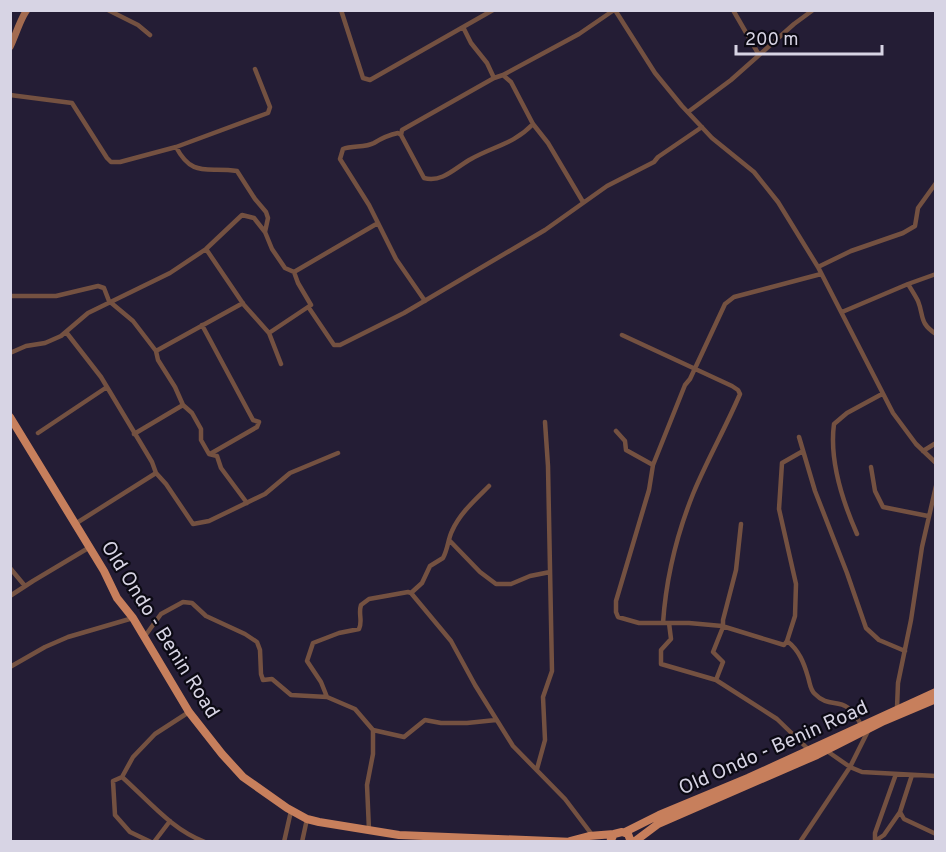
<svg xmlns="http://www.w3.org/2000/svg" width="946" height="852" viewBox="0 0 946 852" font-family="Overpass,sans-serif">
<style>
.lines{fill:none;stroke-linecap:round;stroke-linejoin:round}
.street{stroke:#745141;stroke-width:4.5}
.secondary{stroke:#a36b50;stroke-width:7}
.primary{stroke:#c77f5c;stroke-width:8}
.labels{text-anchor:middle;stroke-width:4.5;stroke-linejoin:round;paint-order:stroke}
.street-label{font-size:20px;fill:#d7d4e4;stroke:#0c0a14}
</style>
<rect width="100%" height="100%" fill="#241d35"/>
<g class="lines">
<path class="street" d="M108,10L138,25L150,35
M341,10L363,78L370,80L493,10
M615,10L655,73L682,106L712,138L754,172L778,202L818,267L893,413L916,444L936,463
M733,10L759,55
M463,27L471,43L487,63L494,78L503,75L511,82L533,124L548,143L583,202
M503,75L579,34L614,10
M494,78L402,130L401,135L424,178C443,183 456,167 471,159C494,146 514,144 533,124
M10,95L72,103L107,158L111,162H120L176,147L268,113L270,107L255,69
M688,112L731,80L794,24L813,10
M401,135L398,133C388,135 382,138 374,143C365,148 352,145 343,149L340,159L369,205L396,259L425,301
M176,147C193,179 208,166 237,171L255,199L266,212L268,218L265,232L272,249L285,268L294,272L298,283L311,305L269,333
M206,249L244,305L269,333L281,364
M818,267L851,251L903,233L915,226L918,208L936,183
M294,272L378,223
M908,284C911,289 915,295 918,301C924,316 919,323 936,334
M10,296H56L98,286L104,288L109,301L133,321L156,351L158,360L175,387L183,405L192,413L201,429V440L209,454L217,456L221,468L247,503
M309,308L334,345H340L404,313L545,230L607,186L654,162L658,157L702,127
M842,312L908,284L936,274
M202,325L253,420L259,422L257,427L210,454
M66,332L101,377L152,462L156,473L166,484L193,524L209,521L265,494L290,473L338,453
M622,335L732,386L738,390L740,394C726,427 707,460 693,494C677,534 666,579 663,623
M156,351L243,303
M10,353L26,346L45,343L61,336L88,313L170,273L206,249L242,215L254,218L265,232
M616,431L625,441L626,450L653,465
M38,433L107,387
M134,434L183,405
M799,437L815,491L847,573L866,628L879,640L905,651
M923,451L936,443
M871,467L875,491L883,507L928,516
M75,524L156,473
M857,534C842,500 829,461 834,424L847,413L882,394
M450,541L480,572L496,584H511L530,576L550,572
M10,568L25,586
M411,593L451,641L475,685L513,746L565,799L593,836
M10,596L33,581L90,547
M669,623L671,639L661,650V664L716,680L777,719L808,749
M145,636L161,614L183,602L192,603L206,616L245,634L257,642L260,650L261,674L263,680L272,679L291,695L327,697L355,709L373,730L404,737L425,720L441,723H467L496,720
M787,641L784,645L722,626L689,623H639L618,617L616,612V601L649,490L653,465L685,385L690,379L725,304L734,297L821,274
M787,641L795,616L796,584L779,509L782,463L803,451
M787,641C799,650 804,663 808,677C810,683 810,690 815,694C832,712 845,691 862,727
M10,667L45,647L68,637L133,618
M716,680L723,662L713,652L723,627V620L736,570L741,524
M327,697L321,682L307,661L313,643L339,633L359,629C363,621 358,614 361,605L369,599L408,592L411,593L422,583L430,566L443,558C448,549 448,539 452,531C460,513 476,499 489,486
M897,708L898,683L911,620L922,547L936,486
M827,751L850,767L862,772L936,776
M537,769L545,740L543,697L552,671L548,466L545,422
M912,775L900,812L904,819L936,834
M122,777C148,800 172,830 205,842
M369,830L367,785L373,754V730
M875,841L884,835L900,812
M151,842L130,832L115,815L113,781L122,777L133,757L155,734L189,712
M154,842L170,821
M284,842L291,811
M302,842L307,819
M800,842L850,767L868,731
M875,842V833L896,774"/>
<path class="secondary" d="M10,47C15,37 21,17 27,10"/>
<path class="primary" d="M10,417L104,571L117,598L133,618L189,712L222,754L243,777L287,808L307,819L319,822L399,835L574,842
M625,832L659,815L748,778L936,692
M570,841L589,836L614,834
M610,842L614,834L622,832L628,834L631,842
M634,842L658,824L817,755L884,721L936,699"/>
</g>
<g class="labels">
<g class="street-label">
<text transform="translate(161 629) rotate(58)" y="7">Old Ondo - Benin Road</text>
<text transform="translate(773 747) rotate(-24)" y="7">Old Ondo - Benin Road</text>
</g>
</g>
<rect width="946" height="852" fill="none" stroke="#d7d4e4" stroke-width="24"/>
<path d="M736 45v9h146v-9" fill="none" stroke="#d7d4e4" stroke-width="3"/>
<text x="745" y="45" font-size="18" fill="#d7d4e4" stroke="#0c0a14" stroke-width="4.5" paint-order="stroke">200 m</text>
</svg>
